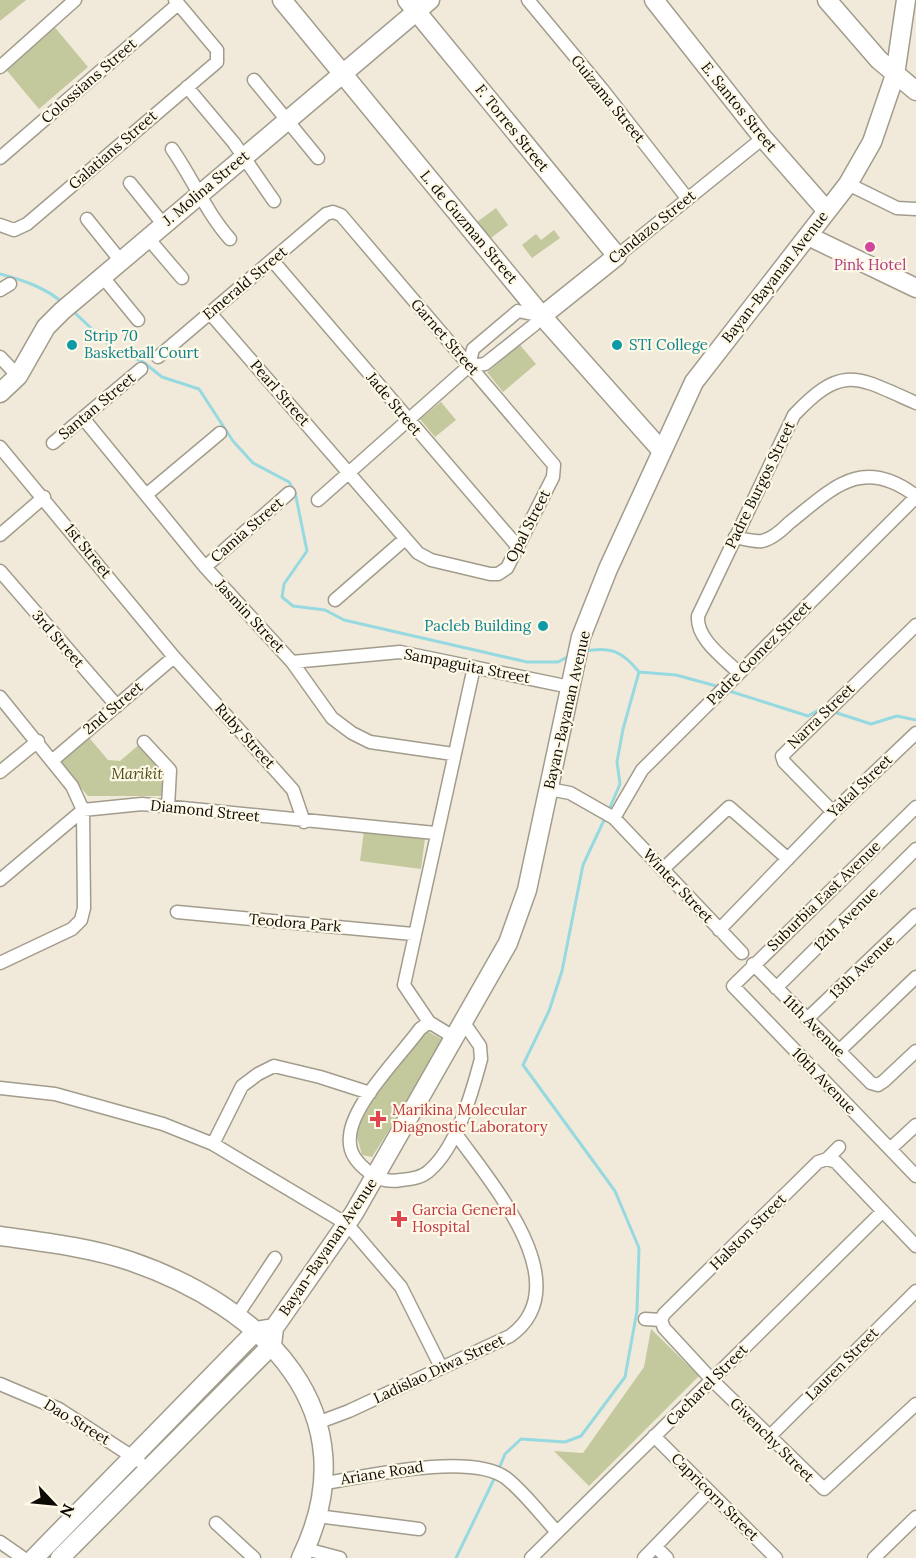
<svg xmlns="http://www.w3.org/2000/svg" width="916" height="1558" viewBox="0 0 916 1558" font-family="Lora,serif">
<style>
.green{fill:#c3c89d}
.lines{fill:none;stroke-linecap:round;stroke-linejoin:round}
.stream{stroke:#97d9e0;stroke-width:3}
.street-casing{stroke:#a29c8c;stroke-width:15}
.secondary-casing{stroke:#a29c8c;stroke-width:21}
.street{stroke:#fff;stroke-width:12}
.secondary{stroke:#fff;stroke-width:18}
.hotel-dot{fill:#d1479c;stroke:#fef8e7;stroke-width:2}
.culture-dot{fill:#0f9aa8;stroke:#fef8e7;stroke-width:2}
.health-dot{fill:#e0444e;stroke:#fef8e7;stroke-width:2}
.labels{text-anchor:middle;stroke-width:4.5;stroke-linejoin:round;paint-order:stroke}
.street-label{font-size:15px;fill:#0d0b06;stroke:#fef8e7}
.hotel-label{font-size:15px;fill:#b23c85;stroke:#fef8e7}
.culture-label{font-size:15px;fill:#0d838f;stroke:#fef8e7;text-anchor:start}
.park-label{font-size:15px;font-style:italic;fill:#4a4e15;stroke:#fef8e7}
.health-label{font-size:15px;fill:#be3a42;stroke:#fef8e7;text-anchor:start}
</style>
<rect width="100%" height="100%" fill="#f1eada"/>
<path class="green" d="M0,0H26L0,21Z
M52,24L88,67L39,109L3,66Z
M496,208L508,225L487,241L474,224Z
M554,230L560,238L532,258L522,245L536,234L541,240Z
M520,345L536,364L503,392L487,372Z
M441,402L456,420L435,437L420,419Z
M86,734L108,760L120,761L140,744L165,773L164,796H88L56,760Z
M364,831L425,838L421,869L360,861Z
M425,1030L445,1041L372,1157L362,1155L355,1129L373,1095Z
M651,1329L699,1376L589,1486L554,1451L583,1453L644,1367Z"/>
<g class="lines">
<path class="stream" d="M0,274C22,280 45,287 63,303
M73,311L115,351L142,361L162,377L199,389L233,441L253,463L289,482L295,492L307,551L284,584L282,597L293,606L325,610L344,620L527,662H558L571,655
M585,651C611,646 623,652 639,672L623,729L617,762L620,784L608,812
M639,672L676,675L720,687
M726,690L808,716L822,708
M834,712L871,724L897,716L916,720
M498,1471L505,1454L521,1439L565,1442L581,1436L625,1377L637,1311L639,1248L615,1191L523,1065L549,1011L562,971L583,865L605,818
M456,1558L495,1477"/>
<g class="street-casing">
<path id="street" d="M528,0L602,89L687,198
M0,67L75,0
M254,80L318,158
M187,87L234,143L274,201
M172,149C193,179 206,212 230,239
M0,158L178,4
M130,183L163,224
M848,184L897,208L916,209
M87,219L120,260
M0,225L14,230L27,224L217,62V50L175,0
M147,237L182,278
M617,256L763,138
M272,260L518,547
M102,276L138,320
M0,290L10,284
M0,357L18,376
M158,357L326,214L333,212L341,215L554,465L553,477L507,568L498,574H490L431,560L418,553L210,313
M83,418L205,567L292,662L332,718L352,733L370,742L453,754
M53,443L141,369
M0,447L174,657L293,790L304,822
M146,495L220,433
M318,500L469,366L473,349L518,311L542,316L534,325L485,364L469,366
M0,535L44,497
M735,537C744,539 753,542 762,541C772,539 782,530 789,523C833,488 862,455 916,496
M205,567L289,493
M0,571L117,706
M335,600L405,539
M292,662L400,652L570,687
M739,673C724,658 696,639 698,616L794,415C843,363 857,377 916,403
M0,697L72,786L83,810L84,908L81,920L72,929L0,963
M144,742L170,770L168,807
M53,760L174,657
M0,772L38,741
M549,789L570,793L614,818L742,953
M916,807L733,986L916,1176
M833,812L784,762L782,756L916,625
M614,818L642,770L916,497
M663,869L729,807L788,859
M0,880L83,810L142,804L435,833
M177,912L413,934
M719,930L833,812L916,733
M753,964L871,1083L878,1085L884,1081L916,1051
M776,988L916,849
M807,1019L916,915
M429,1022L420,1029C401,1055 352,1104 350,1136C348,1153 357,1163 370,1173C379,1180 390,1182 401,1180C411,1179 422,1178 430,1170C457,1146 472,1093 481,1059L480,1046L464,1023
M455,1038L429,1022L404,985L474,667
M839,1051L916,977
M0,1088L55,1094L163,1124L213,1144L347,1224L401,1287L441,1367
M213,1144L242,1086L258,1074L274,1066L320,1077L370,1093
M890,1149L916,1125
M827,1159L836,1162L916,1246
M238,1314L275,1258
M645,1319L661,1320L664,1328L712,1380L824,1489L916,1404
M661,1320L664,1314L818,1162L827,1159L839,1147
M0,1384L59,1409L139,1461
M317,1423L349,1411L510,1336C581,1285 490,1182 456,1134
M654,1436L776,1558
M769,1437L916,1291
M325,1483C367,1476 471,1452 506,1478C525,1493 541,1515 557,1532
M317,1516L419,1529
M216,1523L254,1558
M0,1542L23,1558
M656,1547L667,1558
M306,1549L340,1558
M531,1558L883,1211
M644,1558L709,1491
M874,1558L916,1517"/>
</g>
<g class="secondary-casing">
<path id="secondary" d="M282,0L542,316L661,450
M407,0L617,256L542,316
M654,0L763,138L827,211
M827,0L879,60L916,91
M808,236L916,288
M0,393L18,376L46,327L62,311L430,0
M0,1236C43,1242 88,1247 130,1261C262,1306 373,1411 301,1558
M34,1558L256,1331L267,1329
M60,1558L272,1345L274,1328L354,1213L508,943L527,890L581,637L608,569L694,382L848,184L872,142L895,75L906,0"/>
</g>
<use href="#street" class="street"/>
<use href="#secondary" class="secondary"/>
</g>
<circle class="hotel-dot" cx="870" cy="247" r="6"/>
<g class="culture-dot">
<circle cx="72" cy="345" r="6"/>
<circle cx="617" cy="345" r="6"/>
<circle cx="543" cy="626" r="6"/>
</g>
<g class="health-dot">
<path d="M375 1110h6v6h6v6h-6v6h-6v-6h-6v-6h6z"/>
<path d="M396 1210h6v6h6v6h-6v6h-6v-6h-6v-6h6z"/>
</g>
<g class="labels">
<g class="street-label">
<text transform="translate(89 81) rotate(-41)" y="5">Colossians Street</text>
<text transform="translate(608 99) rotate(51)" y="5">Guizama Street</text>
<text transform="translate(739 107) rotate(51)" y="5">E. Santos Street</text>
<text transform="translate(512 128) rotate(51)" y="5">F. Torres Street</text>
<text transform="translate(113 150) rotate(-41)" y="5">Galatians Street</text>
<text transform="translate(206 188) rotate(-40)" y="5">J. Molina Street</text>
<text transform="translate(469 227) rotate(50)" y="5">L. de Guzman Street</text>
<text transform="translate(652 227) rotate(-39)" y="5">Candazo Street</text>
<text transform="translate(775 277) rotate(-52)" y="5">Bayan-Bayanan Avenue</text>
<text transform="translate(245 283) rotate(-40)" y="5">Emerald Street</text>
<text transform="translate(445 337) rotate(49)" y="5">Garnet Street</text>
<text transform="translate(280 393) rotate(49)" y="5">Pearl Street</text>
<text transform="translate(394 404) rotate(50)" y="5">Jade Street</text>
<text transform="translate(97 406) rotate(-40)" y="5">Santan Street</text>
<text transform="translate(760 485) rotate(-64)" y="5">Padre Burgos Street</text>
<text transform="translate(528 526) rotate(-63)" y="5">Opal Street</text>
<text transform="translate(247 530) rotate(-41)" y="5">Camia Street</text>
<text transform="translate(88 551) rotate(51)" y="5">1st Street</text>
<text transform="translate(250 616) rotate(47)" y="5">Jasmin Street</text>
<text transform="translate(58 639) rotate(49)" y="5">3rd Street</text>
<text transform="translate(759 653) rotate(-45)" y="5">Padre Gomez Street</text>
<text transform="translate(467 666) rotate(11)" y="5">Sampaguita Street</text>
<text transform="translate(113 708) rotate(-40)" y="5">2nd Street</text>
<text transform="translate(567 710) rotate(-77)" y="5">Bayan-Bayanan Avenue</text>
<text transform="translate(821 716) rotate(-44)" y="5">Narra Street</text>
<text transform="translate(245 736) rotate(48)" y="5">Ruby Street</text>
<text transform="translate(860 786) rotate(-44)" y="5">Yakal Street</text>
<text transform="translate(205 811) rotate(6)" y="5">Diamond Street</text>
<text transform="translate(678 886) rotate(47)" y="5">Winter Street</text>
<text transform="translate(824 896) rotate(-44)" y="5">Suburbia East Avenue</text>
<text transform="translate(846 919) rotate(-45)" y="5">12th Avenue</text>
<text transform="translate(295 923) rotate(5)" y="5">Teodora Park</text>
<text transform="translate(862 967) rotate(-44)" y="5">13th Avenue</text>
<text transform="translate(814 1026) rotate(45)" y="5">11th Avenue</text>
<text transform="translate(824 1081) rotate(46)" y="5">10th Avenue</text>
<text transform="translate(748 1232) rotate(-45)" y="5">Halston Street</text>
<text transform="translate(328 1247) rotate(-56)" y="5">Bayan-Bayanan Avenue</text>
<text transform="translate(842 1364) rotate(-45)" y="5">Lauren Street</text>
<text transform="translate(439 1369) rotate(-25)" y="5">Ladislao Diwa Street</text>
<text transform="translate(707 1385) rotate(-45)" y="5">Cacharel Street</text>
<text transform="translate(77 1422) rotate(31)" y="5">Dao Street</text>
<text transform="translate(772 1440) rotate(45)" y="5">Givenchy Street</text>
<text transform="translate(382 1473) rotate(-9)" y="5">Ariane Road</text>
<text transform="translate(715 1497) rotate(45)" y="5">Capricorn Street</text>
</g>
<g class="hotel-label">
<text x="870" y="270">Pink Hotel</text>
</g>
<g class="culture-label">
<text x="84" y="341">Strip 70<tspan x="84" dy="17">Basketball Court</tspan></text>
<text x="629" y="350">STI College</text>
<text x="531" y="631" text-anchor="end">Pacleb Building</text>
</g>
<g class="park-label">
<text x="137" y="779">Marikit</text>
</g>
<g class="health-label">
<text x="392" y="1115">Marikina Molecular<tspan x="392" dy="17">Diagnostic Laboratory</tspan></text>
<text x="412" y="1215">Garcia General<tspan x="412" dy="17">Hospital</tspan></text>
</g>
</g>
<g transform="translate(54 1504) rotate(116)" stroke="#fef8e7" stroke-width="4.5" paint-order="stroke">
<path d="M0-4.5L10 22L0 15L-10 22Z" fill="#0d0b06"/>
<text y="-9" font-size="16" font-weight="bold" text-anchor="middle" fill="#0d0b06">N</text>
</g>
</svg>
